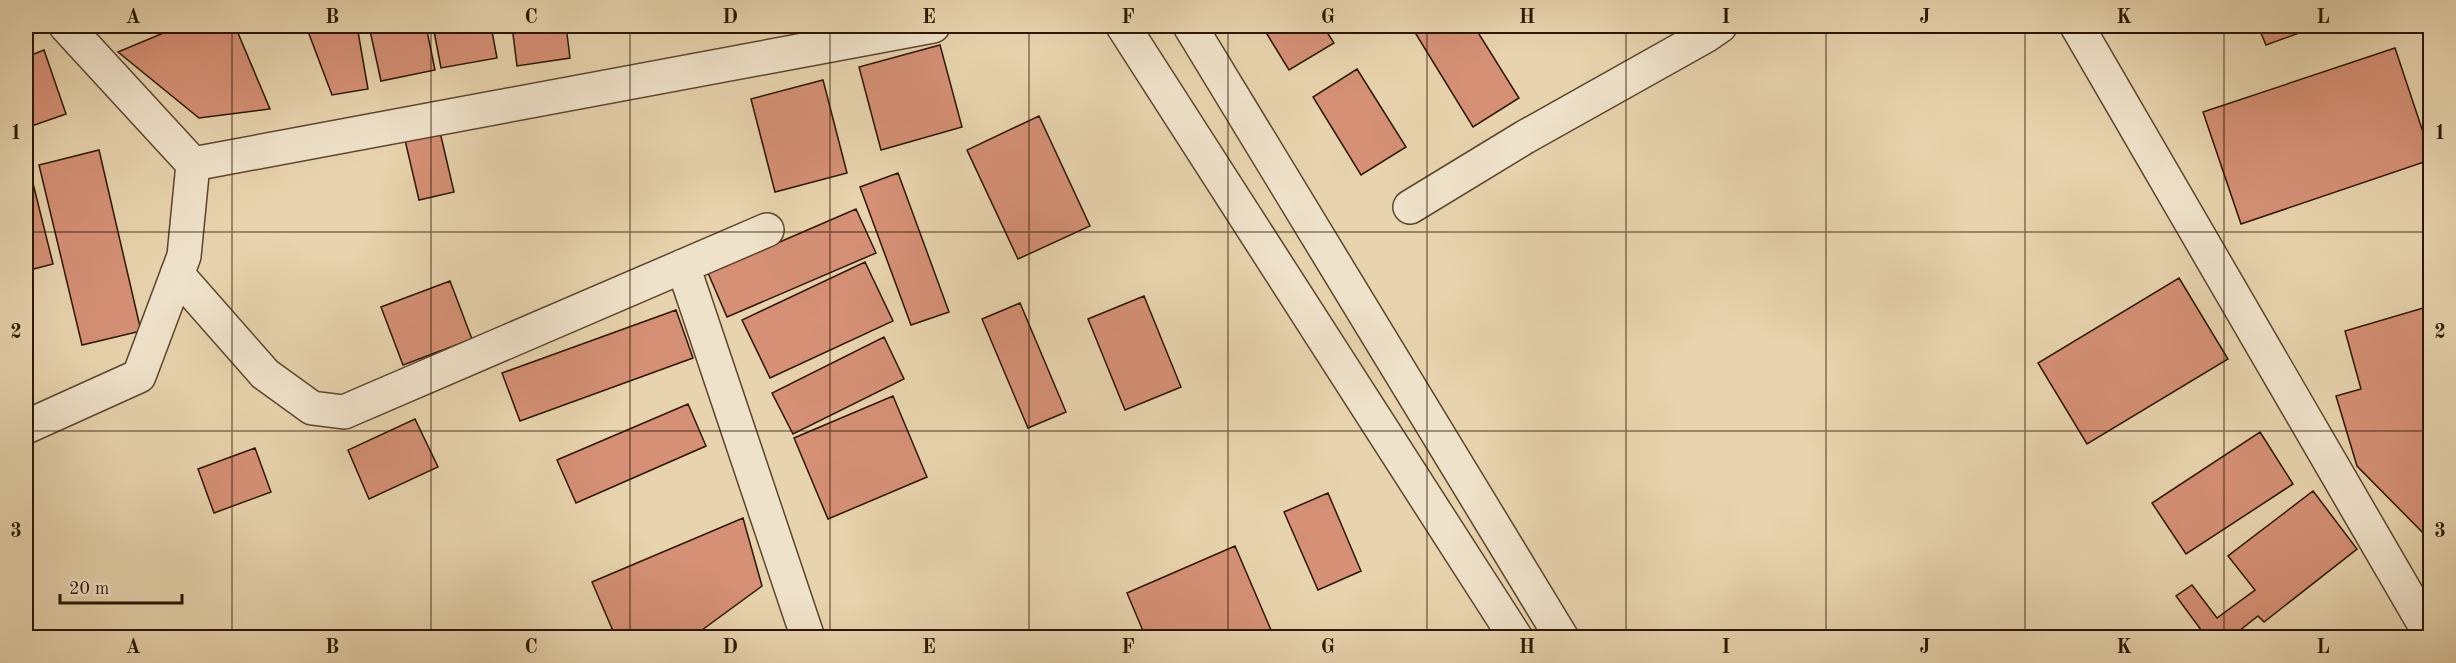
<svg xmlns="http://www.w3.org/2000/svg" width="2456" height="663" viewBox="0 0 2456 663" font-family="'Old Standard TT',serif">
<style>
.building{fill:#d59075;stroke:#2d1602;stroke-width:1.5}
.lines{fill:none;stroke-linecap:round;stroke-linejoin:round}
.minor-casing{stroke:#5c452d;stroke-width:36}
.minor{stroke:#efe2ca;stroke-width:33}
.grid{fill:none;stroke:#2d1602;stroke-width:1.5;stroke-opacity:0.55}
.neatline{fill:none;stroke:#2d1602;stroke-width:2}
.grid-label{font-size:20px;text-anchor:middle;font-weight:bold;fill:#2d1602}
</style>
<rect width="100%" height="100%" fill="#e7d3ad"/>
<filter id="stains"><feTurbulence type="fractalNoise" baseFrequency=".00333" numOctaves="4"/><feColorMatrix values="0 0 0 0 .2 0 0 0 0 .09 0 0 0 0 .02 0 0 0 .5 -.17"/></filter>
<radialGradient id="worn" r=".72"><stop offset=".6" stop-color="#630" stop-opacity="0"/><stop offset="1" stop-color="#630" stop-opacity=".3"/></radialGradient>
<path class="building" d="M180,26H235L270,109L199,118L118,52Z
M306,26H357L368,89L332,95Z
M369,26H426L435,70L381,81Z
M433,26H491L497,58L441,68Z
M512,26H566L570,58L517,66Z
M1262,26H1323L1334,43L1289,70Z
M1411,26H1474L1519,98L1473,127Z
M2258,26H2318L2266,45Z
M940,45L962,127L881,150L859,67Z
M2395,48L2430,153V160L2241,224L2203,112Z
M44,50L66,114L26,128V57Z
M1357,69L1406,147L1361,175L1313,97Z
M823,80L847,173L775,192L751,99Z
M1039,116L1090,226L1018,259L967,150Z
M440,132L454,192L419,200L405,140Z
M99,150L141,331L82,345L39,165Z
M26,155L53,264L26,271Z
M898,173L949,312L911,325L860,187Z
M856,209L876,253L727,317L708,273Z
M865,262L893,321L770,378L742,320Z
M2179,278L2228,359L2087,444L2038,363Z
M450,281L472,339L403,365L381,307Z
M1144,296L1181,387L1125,410L1088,319Z
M1020,303L1066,412L1028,428L982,319Z
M2430,306V540L2357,466L2336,396L2361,389L2345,331Z
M676,310L693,358L520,421L502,373Z
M884,337L904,379L793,434L772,393Z
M893,396L927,477L828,519L794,438Z
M688,404L706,446L576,503L557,460Z
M415,419L438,467L369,499L348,450Z
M2260,432L2293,484L2186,554L2152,503Z
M255,448L271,492L214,513L198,469Z
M2313,491L2357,549L2264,622L2258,616L2230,638H2207L2176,596L2192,585L2217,618L2255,590L2228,556Z
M1328,493L1361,571L1318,590L1284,512Z
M743,518L762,586L691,638H616L592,582Z
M1235,546L1274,637L1146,638L1127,593Z
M26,624L31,638H26Z"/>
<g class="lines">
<g class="minor-casing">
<path id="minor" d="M66,26L193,164L933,26
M1123,26L1516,638
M1190,26L1562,638
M2077,26L2430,634
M1410,207L1525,137L1707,35L1720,26
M683,266L808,638
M177,274L265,374L312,408L344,412L767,230
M26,427L139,376L184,256L193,164"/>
</g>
<use href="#minor" class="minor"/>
</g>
<path class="grid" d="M232,26V638M431,26V638M630,26V638M830,26V638M1029,26V638M1228,26V638M1427,26V638M1626,26V638M1826,26V638M2025,26V638M2224,26V638M26,232H2430M26,431H2430"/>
<rect width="2456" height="663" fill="none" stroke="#e7d3ad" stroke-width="66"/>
<path d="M60 594v9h122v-9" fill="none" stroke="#2d1602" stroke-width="3"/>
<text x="69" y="594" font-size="18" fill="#2d1602" stroke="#efe2ca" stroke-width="4.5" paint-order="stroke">20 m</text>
<rect x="33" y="33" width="2390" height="597" class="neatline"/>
<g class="grid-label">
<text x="133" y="23">A</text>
<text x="332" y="23">B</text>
<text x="531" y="23">C</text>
<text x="730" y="23">D</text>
<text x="929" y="23">E</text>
<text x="1128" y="23">F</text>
<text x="1328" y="23">G</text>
<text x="1527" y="23">H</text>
<text x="1726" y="23">I</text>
<text x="1925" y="23">J</text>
<text x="2124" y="23">K</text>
<text x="2323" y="23">L</text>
<text x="16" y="139">1</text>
<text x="2440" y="139">1</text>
<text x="16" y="338">2</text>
<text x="2440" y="338">2</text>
<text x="16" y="537">3</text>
<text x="2440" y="537">3</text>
<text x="133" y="653">A</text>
<text x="332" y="653">B</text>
<text x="531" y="653">C</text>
<text x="730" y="653">D</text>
<text x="929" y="653">E</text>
<text x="1128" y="653">F</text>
<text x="1328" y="653">G</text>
<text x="1527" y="653">H</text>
<text x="1726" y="653">I</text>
<text x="1925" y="653">J</text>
<text x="2124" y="653">K</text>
<text x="2323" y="653">L</text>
</g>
<rect width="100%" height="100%" filter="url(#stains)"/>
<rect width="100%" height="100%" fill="url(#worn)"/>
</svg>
